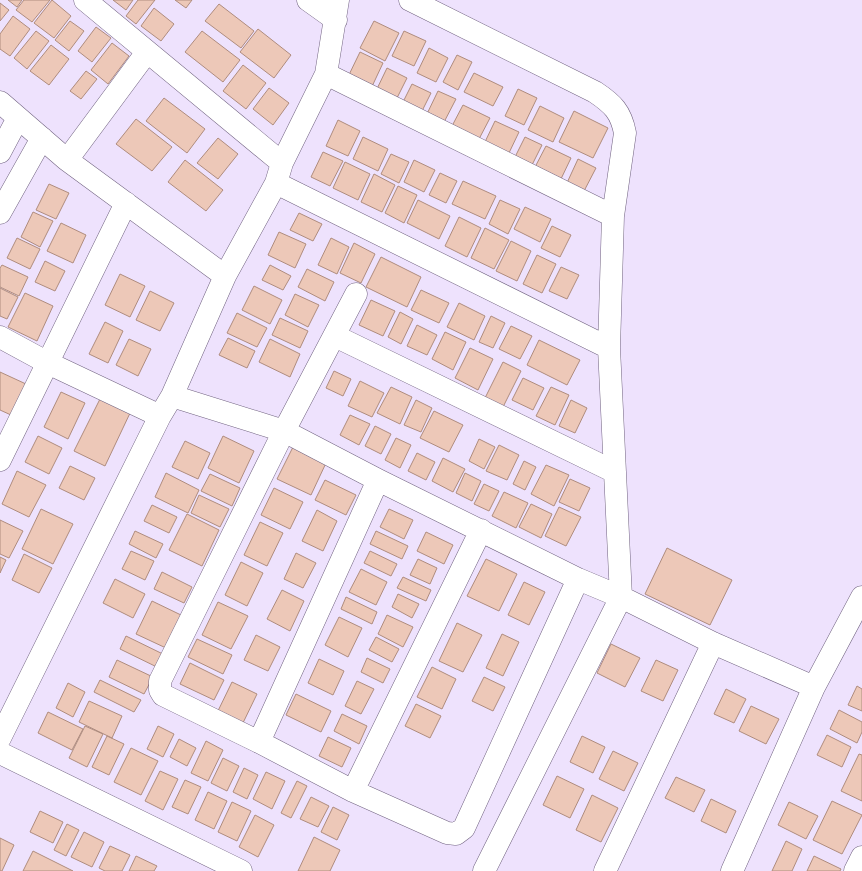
<svg xmlns="http://www.w3.org/2000/svg" width="862" height="871" viewBox="0 0 862 871" font-family="'Golos Text',sans-serif">
<style>
.building{fill:#edc8b8;stroke:#af8c7e}
.lines{fill:none;stroke-linecap:round;stroke-linejoin:round}
.street-casing{stroke:#716380;stroke-width:23}
.street{stroke:#fff;stroke-width:22}
</style>
<rect width="100%" height="100%" fill="#eee2fd"/>
<path class="building" d="M8,0H22L17,7Z
M24,0H50L32,22L16,10Z
M52,0L71,16L54,38L34,23Z
M113,0H133L126,10Z
M138,0H155L136,24L126,16Z
M175,0H192L186,8Z
M0,3L9,10L0,21Z
M219,4L254,31L241,48L205,21Z
M154,8L174,24L161,41L141,26Z
M13,16L30,29L10,56L0,49V34Z
M70,21L84,31L69,51L55,40Z
M374,21L399,33L385,61L360,48Z
M96,27L111,38L92,62L78,51Z
M258,29L291,55L274,78L240,52Z
M36,31L49,41L27,69L14,58Z
M202,31L240,60L223,82L185,52Z
M404,31L426,41L414,66L392,56Z
M112,43L129,56L108,84L91,70Z
M51,45L69,59L49,85L30,71Z
M429,48L448,58L436,82L417,73Z
M360,52L383,63L368,95L345,83Z
M457,55L472,62L458,90L443,82Z
M243,65L266,83L246,109L223,91Z
M387,68L407,78L394,104L374,95Z
M86,71L97,79L81,99L70,91Z
M474,73L503,87L493,106L464,92Z
M412,84L431,93L419,117L400,108Z
M269,88L289,103L273,125L253,109Z
M518,89L537,98L524,125L505,116Z
M438,91L456,99L442,126L425,118Z
M164,98L205,129L187,153L146,121Z
M463,105L490,118L479,139L452,126Z
M540,106L564,118L553,142L528,130Z
M574,111L608,128L593,158L559,142Z
M136,119L172,147L152,171L116,144Z
M338,120L360,131L348,156L326,146Z
M495,121L519,132L508,155L484,144Z
M363,137L388,149L378,171L353,159Z
M525,137L542,145L530,169L513,161Z
M218,138L238,154L218,179L197,163Z
M546,146L571,158L560,181L534,169Z
M323,152L343,161L330,186L311,177Z
M391,154L409,162L399,183L381,174Z
M578,159L596,168L583,193L566,185Z
M185,160L223,190L206,211L168,182Z
M414,160L435,170L424,192L404,182Z
M345,162L370,174L358,200L333,188Z
M440,173L457,181L446,203L429,195Z
M374,174L395,185L382,212L361,202Z
M463,181L496,196L485,219L452,204Z
M49,184L69,193L56,219L36,210Z
M398,186L417,195L404,223L385,213Z
M418,200L450,216L439,239L407,223Z
M500,200L520,209L508,234L489,224Z
M525,207L551,219L540,242L514,229Z
M33,212L53,221L40,247L21,237Z
M299,213L322,224L313,241L290,230Z
M459,217L481,228L467,257L445,246Z
M61,223L86,235L73,263L47,251Z
M552,226L571,235L560,257L541,248Z
M485,228L509,240L494,269L471,258Z
M279,232L306,244L295,268L268,255Z
M17,238L40,249L30,269L7,258Z
M331,238L349,247L337,274L318,265Z
M511,241L531,251L517,281L496,271Z
M354,243L375,254L361,283L340,273Z
M537,255L556,264L542,293L523,284Z
M381,257L421,277L407,307L366,287Z
M45,261L65,271L55,291L35,282Z
M2,265L28,277L19,296L0,287V268Z
M270,265L291,276L283,290L262,280Z
M561,267L579,275L567,299L549,291Z
M307,269L334,282L325,301L298,287Z
M120,274L145,286L130,317L105,305Z
M254,286L282,300L270,324L242,310Z
M0,288L18,297L7,319L0,316Z
M421,290L449,303L439,323L411,310Z
M150,291L174,303L160,331L136,320Z
M25,293L53,306L37,341L8,327Z
M295,294L319,305L308,327L285,315Z
M371,300L395,311L383,336L359,325Z
M459,303L485,316L474,340L447,327Z
M400,312L413,319L401,344L388,337Z
M237,313L267,328L257,347L227,333Z
M491,316L505,323L493,348L479,342Z
M280,318L308,331L300,348L272,335Z
M105,322L123,331L108,363L89,354Z
M417,325L437,335L427,355L407,346Z
M511,326L532,336L520,359L499,349Z
M445,332L466,342L453,370L432,359Z
M228,338L255,351L247,368L219,355Z
M129,339L151,349L138,376L116,365Z
M270,339L300,354L290,377L259,362Z
M539,340L580,360L567,385L527,365Z
M470,348L493,359L478,390L455,378Z
M503,362L521,371L503,407L485,398Z
M334,371L351,379L343,396L326,388Z
M0,372L26,384L11,415L0,410Z
M523,378L544,388L533,410L512,400Z
M360,381L384,393L372,417L348,406Z
M391,387L412,397L400,424L377,413Z
M551,387L569,395L555,425L536,416Z
M61,392L85,403L68,439L44,427Z
M101,397L131,411L105,466L74,451Z
M416,400L432,408L421,432L404,425Z
M571,400L587,408L575,433L559,426Z
M434,411L463,425L449,452L420,438Z
M350,415L370,424L359,445L340,435Z
M375,426L391,434L381,454L365,446Z
M38,436L62,448L49,474L25,462Z
M223,436L254,451L239,483L208,468Z
M396,438L411,445L400,468L385,460Z
M479,439L495,447L484,469L469,461Z
M185,441L210,453L198,479L172,467Z
M499,445L519,455L507,480L486,471Z
M293,447L326,463L311,495L277,479Z
M417,453L435,462L426,480L408,471Z
M443,458L465,469L453,492L432,481Z
M524,461L536,467L525,490L513,484Z
M546,465L569,475L554,506L531,494Z
M70,466L95,478L84,500L59,488Z
M17,471L46,485L29,517L2,504Z
M166,473L199,490L188,513L155,497Z
M465,473L481,481L472,501L456,493Z
M210,474L240,488L232,506L201,491Z
M570,479L590,488L579,511L559,502Z
M325,480L356,495L346,515L315,500Z
M484,484L499,491L489,511L474,504Z
M274,488L303,502L290,529L261,515Z
M504,492L528,503L516,528L492,516Z
M199,495L229,509L220,527L191,513Z
M531,504L552,514L541,538L519,527Z
M152,505L177,517L169,533L144,521Z
M559,507L581,517L566,546L545,536Z
M41,509L73,524L53,564L22,549Z
M389,509L413,520L404,539L380,527Z
M317,510L337,521L323,551L302,541Z
M187,514L219,530L202,566L169,550Z
M0,520L23,531L9,558L0,554Z
M260,522L283,533L267,566L244,555Z
M135,531L163,544L156,558L129,544Z
M376,531L408,546L402,559L370,544Z
M426,532L453,545L444,564L417,551Z
M667,548L732,580L710,625L645,594Z
M131,551L154,561L145,580L122,569Z
M370,551L397,564L391,576L364,563Z
M296,553L316,563L303,588L284,579Z
M24,554L52,568L39,593L12,580Z
M0,557L6,560L0,573Z
M418,559L437,568L430,584L410,575Z
M486,559L517,574L499,611L467,596Z
M241,562L263,573L247,606L225,595Z
M361,569L387,582L376,605L349,592Z
M162,572L192,587L184,603L154,589Z
M403,577L431,590L426,601L397,588Z
M115,579L145,594L133,618L103,603Z
M524,582L545,592L529,625L508,615Z
M282,590L304,601L290,631L267,619Z
M398,594L419,604L412,618L392,607Z
M346,597L377,612L372,624L341,609Z
M152,601L181,615L166,648L136,634Z
M218,602L248,616L231,649L202,635Z
M387,615L413,627L403,647L378,634Z
M339,617L362,628L348,657L325,645Z
M457,623L482,635L463,672L439,661Z
M502,634L519,642L503,676L486,668Z
M256,635L280,647L268,671L244,660Z
M126,636L169,657L163,670L120,649Z
M376,637L399,649L392,662L369,650Z
M197,639L232,655L223,674L188,657Z
M611,644L640,658L625,687L597,673Z
M367,658L390,669L383,683L361,672Z
M319,659L344,671L333,695L308,683Z
M117,660L153,677L144,694L109,677Z
M656,660L678,670L663,701L641,691Z
M190,663L224,680L214,700L180,684Z
M432,667L456,679L442,709L417,697Z
M484,677L505,687L493,711L472,701Z
M100,680L141,700L134,712L94,692Z
M357,681L374,689L361,714L345,706Z
M232,682L257,694L241,727L216,715Z
M68,683L85,692L73,717L56,708Z
M857,686L862,689V711L848,705Z
M726,689L746,699L734,723L714,714Z
M296,694L331,711L321,732L286,715Z
M89,701L122,716L112,738L79,722Z
M416,704L441,716L430,738L405,726Z
M751,706L779,719L766,744L739,731Z
M839,710L862,722V732L857,743L830,729Z
M48,712L83,729L72,750L38,733Z
M342,714L367,726L359,744L334,731Z
M85,726L103,734L87,767L69,758Z
M158,726L174,734L163,757L147,749Z
M827,735L851,747L842,767L817,755Z
M107,736L124,744L109,775L92,767Z
M582,736L605,747L593,773L570,762Z
M328,737L351,748L342,767L319,756Z
M179,739L196,748L187,766L170,757Z
M206,741L223,750L208,781L191,773Z
M131,748L158,761L141,795L114,782Z
M613,751L638,763L624,791L599,779Z
M859,754L862,755V801L841,791Z
M223,758L239,766L227,791L211,783Z
M244,768L258,775L247,799L233,792Z
M160,771L178,779L163,810L145,801Z
M266,772L285,781L272,809L253,799Z
M557,776L584,789L570,818L543,805Z
M676,777L705,790L694,812L665,798Z
M185,780L201,787L188,814L172,807Z
M297,781L307,786L291,818L281,813Z
M208,792L227,801L214,829L195,820Z
M592,795L618,808L601,842L576,830Z
M311,797L329,806L318,827L300,819Z
M711,799L736,811L726,833L701,821Z
M832,801L862,815L842,854L813,840Z
M232,802L251,811L237,841L218,832Z
M789,802L818,816L806,839L778,825Z
M333,807L349,815L337,840L321,832Z
M40,811L63,822L53,843L30,832Z
M255,815L274,825L258,857L239,847Z
M67,824L79,830L66,856L54,850Z
M84,832L104,842L92,867L71,857Z
M314,837L340,850L330,871H298Z
M0,838L14,845L2,871H0Z
M786,841L802,849L792,871H772Z
M110,846L130,855L122,871H105L99,868Z
M33,851L73,871H23Z
M136,856L157,866L154,871H129Z
M814,856L841,869L840,871H807Z"/>
<g class="lines">
<g class="street-casing">
<path id="street" d="M85,0L282,163
M308,0L336,20
M410,0L595,92C613,104 621,112 625,133L613,216L609,348L621,597L484,871
M326,74L613,216
M0,102L67,160L225,276
M0,152L18,118
M67,160L147,52
M276,183L609,348
M0,213L42,138
M356,294L284,431L160,681V690L163,695L259,742L353,791L447,833L456,834L464,828L578,579
M335,336L615,472
M0,337L48,363L160,416
M172,396L284,431L378,480L578,579L621,597L713,643L814,687
M0,460L126,203
M0,738L160,416L172,396L225,276L276,183L282,163L326,74L338,0
M259,742L378,480
M0,753L241,871
M353,791L481,530
M605,871L713,643
M732,871L814,687L862,597
M855,871L862,857"/>
</g>
<use href="#street" class="street"/>
</g>
</svg>
